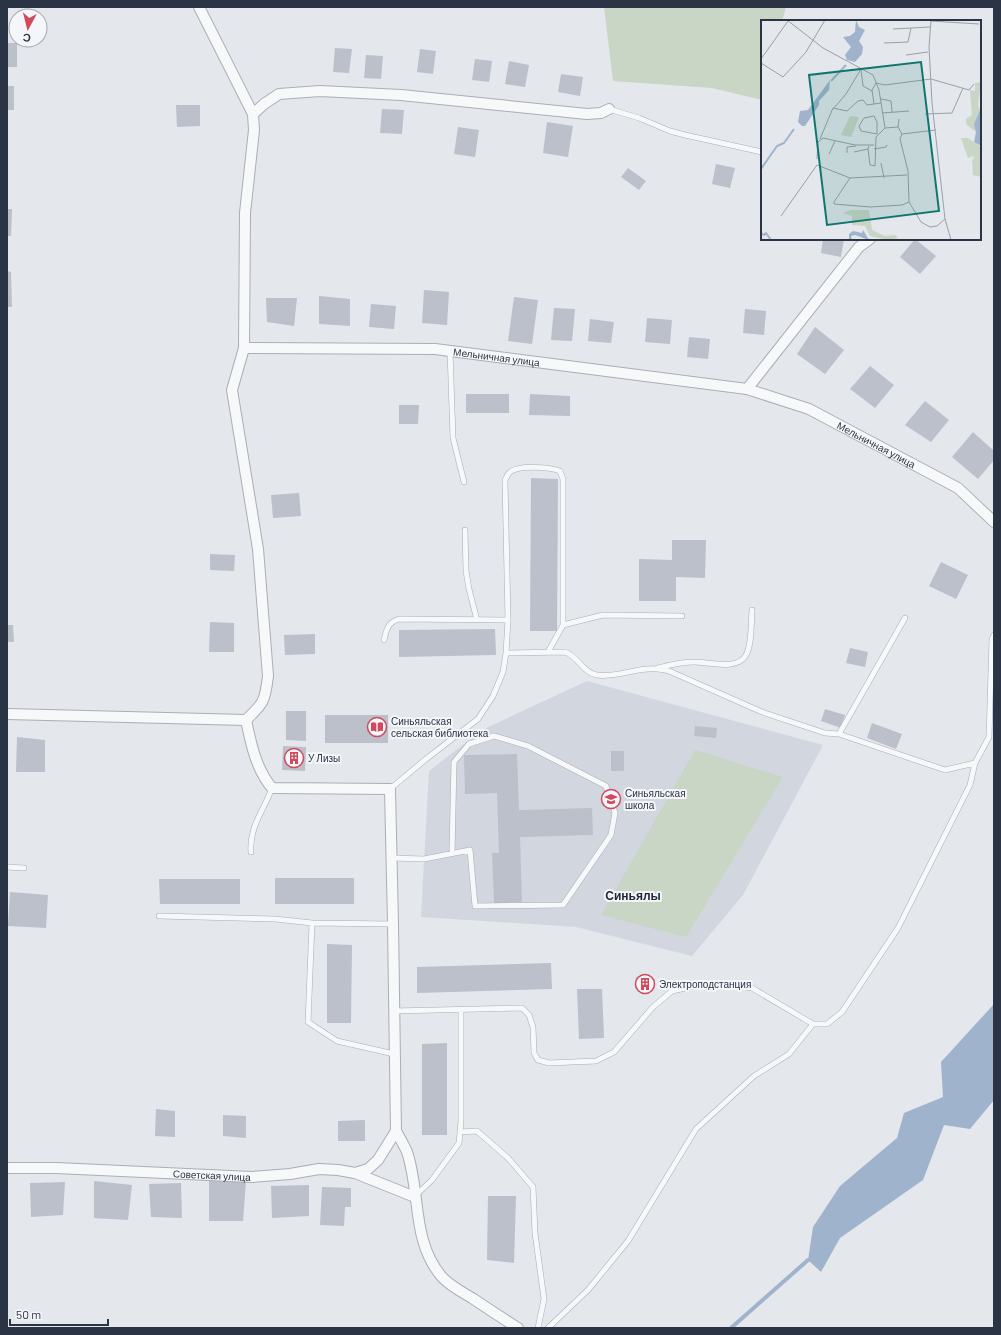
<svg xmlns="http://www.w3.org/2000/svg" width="1001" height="1335" viewBox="0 0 1001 1335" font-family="Barlow,sans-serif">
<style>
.built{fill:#d2d6de}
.green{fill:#c9d6c5}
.water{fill:#9fb4cc}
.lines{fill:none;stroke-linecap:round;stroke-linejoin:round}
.stream{stroke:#9fb4cc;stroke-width:4}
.building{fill:#bbc0ca}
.service-casing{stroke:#a9aeb7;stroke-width:6}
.minor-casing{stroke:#a9aeb7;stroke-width:12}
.service{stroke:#f7f8fa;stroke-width:5}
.minor{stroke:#f7f8fa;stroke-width:10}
.labels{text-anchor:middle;stroke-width:4;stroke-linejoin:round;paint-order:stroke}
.street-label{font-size:10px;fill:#2b3445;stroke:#f4f6f9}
.poi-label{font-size:10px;fill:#2b3445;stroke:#f4f6f9;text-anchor:start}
.quarter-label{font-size:12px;font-weight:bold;fill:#1d2536;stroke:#f4f6f9}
.inset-river{fill:none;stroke:#9fb4cc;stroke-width:2}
.inset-road{fill:none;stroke:#9a9fa9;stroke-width:1}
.view{fill:#0f766e;fill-opacity:0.15;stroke:#0f766e;stroke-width:2}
.inset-edge{fill:none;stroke:#2b3445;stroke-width:2}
</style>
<rect width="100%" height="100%" fill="#e4e7ec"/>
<path class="built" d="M587,681L823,745L743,895L692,956L576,927L421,917L429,771L482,730Z"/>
<path class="green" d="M604,7H786L782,21H762V100L712,88L613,81Z
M695,750L783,777L686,937L601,915Z"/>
<path class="water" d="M994,1004V1100L970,1129L944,1125L923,1180L840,1238L821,1272L808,1260L813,1227L840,1186L897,1138L904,1113L943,1097L941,1062Z"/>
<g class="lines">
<path class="stream" d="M731,1328L808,1260"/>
</g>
<path class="building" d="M7,43H17V67H7Z
M335,48L352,49L349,73L333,72Z
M420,49L436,51L433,74L417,72Z
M366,55L383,56L381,79L364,78Z
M475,59L492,61L489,82L472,80Z
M509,61L529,65L525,87L505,84Z
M561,74L583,77L580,96L558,92Z
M7,86H14V110H7Z
M176,105H200V126L177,127Z
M382,109L404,110L402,134L380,133Z
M547,122L573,126L568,157L543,153Z
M458,127L479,130L475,157L454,154Z
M716,164L735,168L730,188L712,184Z
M628,168L646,181L639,190L621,177Z
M7,209H12L11,236H7Z
M823,239H844L841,257L821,253Z
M915,239L936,256L920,274L900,257Z
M7,271L11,272L12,307H7Z
M424,290L449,292L447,325L422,323Z
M319,296L350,299V326L319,324Z
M514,297L538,300L532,344L508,341Z
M266,298H297L294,326L267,322Z
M371,304L396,306L394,329L369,327Z
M554,308L575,309L572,341L551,340Z
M745,309L766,311L764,335L743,333Z
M647,318L672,320L670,344L645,342Z
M590,319L614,322L611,343L588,341Z
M815,327L844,350L825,374L797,354Z
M689,337L710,339L708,359L687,357Z
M870,366L894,385L875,408L850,389Z
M466,394H509V413H466Z
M530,394L570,396V416L529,415Z
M925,401L949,420L931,442L905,425Z
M399,405H419L418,424H399Z
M973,432L994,451V460L978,479L952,457Z
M531,478L558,479L557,631H530Z
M299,493L301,516L273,518L271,495Z
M672,540H706L705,578L676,577V601H639V559L672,560Z
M210,554L235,555L234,571L210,570Z
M941,562L968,575L956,599L929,586Z
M210,622L234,623V652H209Z
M7,625H13L14,642H7Z
M495,629L496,655L399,657V630Z
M315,634V654L285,655L284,635Z
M850,648L868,652L865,667L846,663Z
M825,709L845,715L841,728L821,721Z
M286,711H306V741L286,740Z
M325,715H388V743H325Z
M872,723L902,734L896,749L867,738Z
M695,726L717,728L716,738L694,736Z
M17,737L45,740V772H16Z
M283,746L306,747L305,771L282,770Z
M611,751H624V771H611Z
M517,754L519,810L592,808L593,835L520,837L522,902L494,903L492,853H499L497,793L465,794L464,755Z
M275,878H354V904H275Z
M159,879H240V904H160Z
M10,892L48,895L46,928L8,926Z
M327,944L352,945L351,1023H327Z
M551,963L552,989L417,993V967Z
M636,977L655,979L653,991L635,988Z
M577,989H602L604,1038L579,1039Z
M447,1043V1135H422V1044Z
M156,1109L175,1111V1137L155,1136Z
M223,1115L246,1116V1138L223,1136Z
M365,1120V1141H338V1121Z
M94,1181L132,1185L128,1220L94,1218Z
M209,1181H246L243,1221H209Z
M65,1182L63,1215L31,1217L30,1183Z
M181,1183L182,1218L151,1217L149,1184Z
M309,1185V1216L272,1218L271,1186Z
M322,1187L351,1188V1207H345L344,1226L320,1225Z
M488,1196H516L514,1263L487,1260Z"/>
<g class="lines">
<g class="service-casing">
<path id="service" d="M609,109L639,118L670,131L685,135L762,152
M450,351L453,438L464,482
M465,530L466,571L469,589L477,620
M384,640C387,629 387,623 399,619L508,620
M548,652L563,625L603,615L682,616
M506,653L565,652C578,656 583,673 597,675C617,678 637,667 657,669C661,669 665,670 669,671L762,712L825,733L839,734L945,770L975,763L989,737L992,639L994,635
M658,668C670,665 681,662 694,662C708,662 738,671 746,655C752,645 751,622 752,610
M839,734L905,618
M390,789L426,759L478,719L493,696L503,672L506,653L508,620L505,480C507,477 508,473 510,472C520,465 549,467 560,471L563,479V625
M251,852C249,827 264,810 272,788
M391,858L424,859L470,850L475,906L563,905L611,835L615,813L606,786L528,746L494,736L469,744L454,762L452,853
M7,867L24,868
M159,916L275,919L312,923L393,924
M312,923L308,1022L337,1041L394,1054
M394,1011L522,1008L529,1015L533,1027L534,1053L538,1060L549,1063L596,1061L614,1052L653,1007L672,991L699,985H730L752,988L813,1024H827L842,1012L898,928L970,785L975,763
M460,1132L477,1131L508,1158L533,1187L535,1233L544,1299L538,1328
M415,1196L432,1180L459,1143L461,1121V1010
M548,1328L588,1290L628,1241L696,1129L754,1076L789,1054L813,1024"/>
</g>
<g class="minor-casing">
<g id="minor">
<path d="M253,114L264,104L279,94L320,91L401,95L587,114L601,113L609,109"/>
<path id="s1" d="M244,348L435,349L747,389L809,409L958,488L994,522"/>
<path d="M747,389L859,247L870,239"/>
<path d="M7,714L246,720C264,703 265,701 268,676L258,549L232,390L244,348L245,213L254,130L253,114L199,7"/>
<path d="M246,720C251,744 256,769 272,788L390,789L393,924L396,1131C400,1138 404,1145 407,1152C421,1193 411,1241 442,1277C450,1286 462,1292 472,1298C487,1308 502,1318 518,1328"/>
<path id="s2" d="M7,1168H56L252,1177L290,1174L319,1169L338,1170L355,1173L368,1169L378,1160L396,1131"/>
<path d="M355,1173L415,1197"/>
</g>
</g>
<use href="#service" class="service"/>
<use href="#minor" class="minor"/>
</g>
<defs>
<g id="library-ring" transform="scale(1)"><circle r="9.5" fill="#f4f6f9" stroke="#d1495b" stroke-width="1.5"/><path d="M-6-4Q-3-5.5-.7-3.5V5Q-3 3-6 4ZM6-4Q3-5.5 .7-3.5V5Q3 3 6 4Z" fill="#d1495b"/></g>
<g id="building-ring" transform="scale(1)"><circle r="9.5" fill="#f4f6f9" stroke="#d1495b" stroke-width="1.5"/><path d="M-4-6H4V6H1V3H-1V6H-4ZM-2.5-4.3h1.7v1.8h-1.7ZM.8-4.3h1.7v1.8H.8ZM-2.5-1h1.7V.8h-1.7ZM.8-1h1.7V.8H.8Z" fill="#d1495b"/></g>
<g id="school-ring" transform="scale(1)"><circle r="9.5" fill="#f4f6f9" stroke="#d1495b" stroke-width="1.5"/><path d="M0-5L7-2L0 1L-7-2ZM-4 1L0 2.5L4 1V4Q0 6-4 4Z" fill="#d1495b"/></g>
</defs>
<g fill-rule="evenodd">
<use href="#library-ring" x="377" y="727"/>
<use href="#building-ring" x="294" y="758"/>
<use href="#school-ring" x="611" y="799"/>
<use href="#building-ring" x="645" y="984"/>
</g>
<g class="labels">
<g class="street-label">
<text dy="4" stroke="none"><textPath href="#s1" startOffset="253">Мельничная улица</textPath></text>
<text dy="4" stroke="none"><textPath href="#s1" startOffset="647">Мельничная улица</textPath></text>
<text dy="4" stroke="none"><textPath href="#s2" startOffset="205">Советская улица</textPath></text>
</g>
<g class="poi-label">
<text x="391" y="725">Синьяльская<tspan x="391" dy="12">сельская библиотека</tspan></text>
<text x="308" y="762">У Лизы</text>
<text x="625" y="797">Синьяльская<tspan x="625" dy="12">школа</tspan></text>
<text x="659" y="988">Электроподстанция</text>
</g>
<g class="quarter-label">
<text x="633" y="900">Синьялы</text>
</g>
</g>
<g transform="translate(761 20)">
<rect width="220" height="220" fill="#e4e7ec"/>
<path d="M220,62L217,85L219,90L213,104L215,112L205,104V99L211,95L209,70L214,71V63ZM89,96L98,97L90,117L80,115ZM200,118H207L220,127V157L212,155L211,140L213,138L212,136L207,138ZM89,190H108L111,210L124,216L134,215L137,218L127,220L109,216L104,206L91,205V196L82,193Z" fill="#c9d6c5"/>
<path d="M95,0L98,7L104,10L98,21L102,27L101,34L94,42L86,40L84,35L90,27L82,17L89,16L94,12ZM69,60L68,70L58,81V85L44,106H41L37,102L39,91L47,90ZM219,90L220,94V126L213,122L215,112L213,104ZM102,210L108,220L94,215L90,216L91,220H88V214L92,211L101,213Z" fill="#9fb4cc"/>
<path class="inset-river" d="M70,61L85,45M220,131V154M0,149L16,126L23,123L33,109M0,213L3,215L5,213L10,220"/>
<path class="inset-road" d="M26,0L62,28L112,55L118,70L124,108M170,0L168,27L171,83L184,199L190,220M170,1L218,4M132,9L169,7M123,23L147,22L150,8M145,35L167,32M0,39L27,1M0,43L22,57L45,32L64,0M100,50L102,66L111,71M120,79L130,81L131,92M113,84L111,70L115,63L124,65L170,59L208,70L213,64M73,88L85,74L100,49M121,93L148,91M164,94L191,93L202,68M113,96L116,102V114L100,111L98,106L103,98ZM138,99L137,107L141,114L139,119L147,151L148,182L160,202L169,207L176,206L184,199M141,114L175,110M59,119L72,88L86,91L97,81L102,80L106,85L120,83M107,129L109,145L114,146L115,117L124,108L137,107M113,129L125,127L126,125M93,132L107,129L108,126M86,133V127L95,126M68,134L74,121M56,139L57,122L62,118L94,125H113M120,143L123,158M89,158L73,182V184L109,187L141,185L148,182M20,196L56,145L89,158L146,155"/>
<path class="view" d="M160,42L178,191L66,205L48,55Z"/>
<rect width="220" height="220" class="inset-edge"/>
</g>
<rect width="1001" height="1335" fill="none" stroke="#2b3445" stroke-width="16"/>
<g transform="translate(28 28) rotate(187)"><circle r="19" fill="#f4f6f9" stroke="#a4a8b1"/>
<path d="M0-3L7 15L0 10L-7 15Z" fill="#d1495b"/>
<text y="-6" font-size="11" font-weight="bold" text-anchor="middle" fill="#2b3445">С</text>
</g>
<path d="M10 1319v6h98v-6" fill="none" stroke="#2b3445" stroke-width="2"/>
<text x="16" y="1319" font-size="12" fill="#2b3445" stroke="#f4f6f9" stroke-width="3" paint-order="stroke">50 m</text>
</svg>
